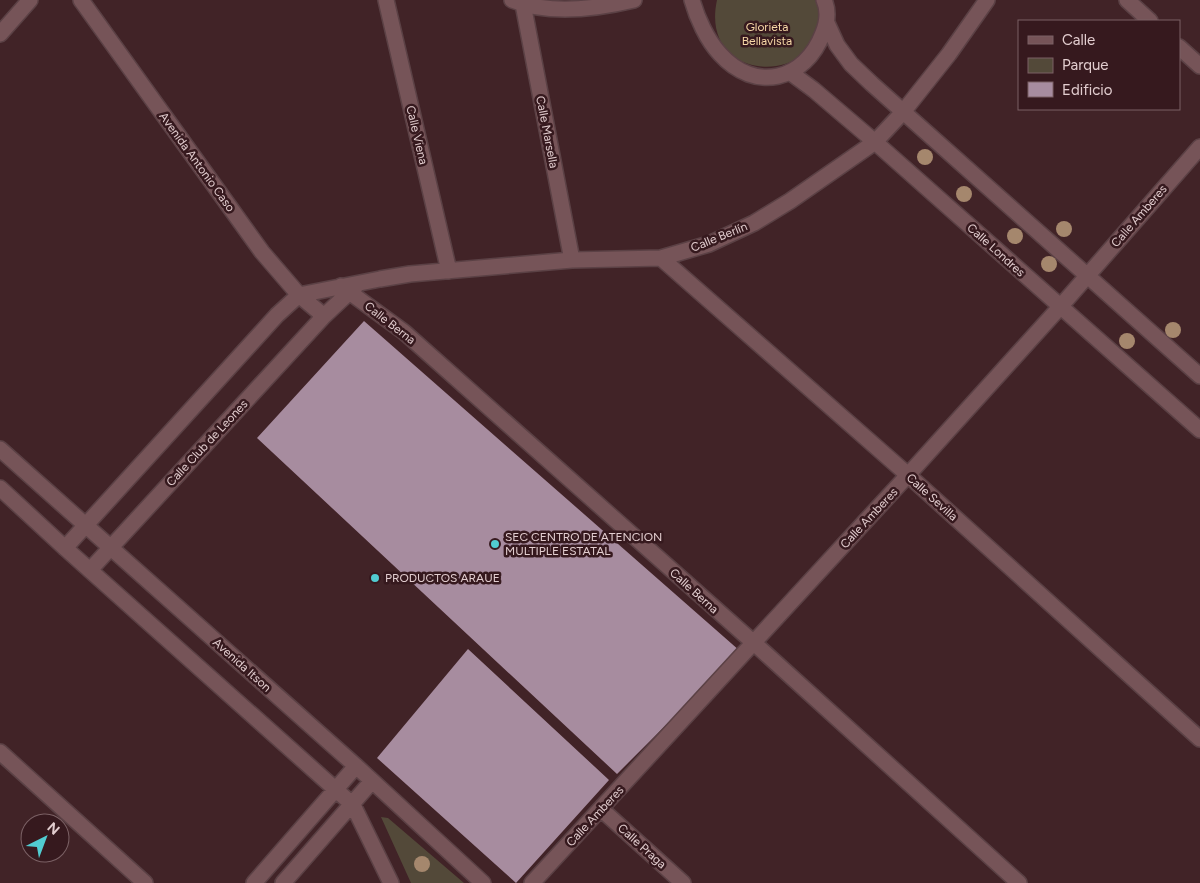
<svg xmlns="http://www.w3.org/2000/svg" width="1200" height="883" viewBox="0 0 1200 883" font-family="Figtree,sans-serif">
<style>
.green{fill:#534939}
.building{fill:#a78c9f}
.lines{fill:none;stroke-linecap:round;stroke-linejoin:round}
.minor-casing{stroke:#5b4145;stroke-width:18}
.minor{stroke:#765458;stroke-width:15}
.tree{fill:#a5876d}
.poi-dot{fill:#51ccd1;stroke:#36191e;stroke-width:2}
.labels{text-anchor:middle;stroke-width:5;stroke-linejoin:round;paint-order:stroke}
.park-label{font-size:12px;fill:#f7d8a7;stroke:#36191e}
.street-label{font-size:12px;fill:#e2cdcf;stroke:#36191e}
.poi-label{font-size:12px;fill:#e2cdcf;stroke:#36191e;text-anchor:start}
</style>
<rect width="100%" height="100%" fill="#412327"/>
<path class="green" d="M717,0H817C840,86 697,92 717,0Z
M381,817L388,818L464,883H411Z"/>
<path class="building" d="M364,321L740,651L617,774L257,438Z
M468,649L609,780L516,883L377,758Z"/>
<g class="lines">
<g class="minor-casing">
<path id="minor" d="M81,0L262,252L299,295L324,316
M386,0L449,271
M512,0C549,15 596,9 634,0
M692,0C697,18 707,40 720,54C755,93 805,81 823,33C827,23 829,11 824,0
M1127,0L1150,21
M523,4L572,260
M827,23L837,45L851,64L872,84L1200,376
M0,34L30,0
M1179,47L1200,66
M791,73L814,90L875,142L1200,430
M661,258L908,475L1200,739
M341,286L404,332L754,643L1019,883
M0,449L356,766L483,883
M0,488L65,548L353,805L391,883
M65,548L277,315L299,295L380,279L410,274L572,260L661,258L709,244L754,223L790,201L875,142L903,112L949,54L987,0
M90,570L324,316L356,286
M0,752L145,883
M601,809L683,883
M254,883L356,766
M283,883L372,781
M532,883L908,475L1060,307L1200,147"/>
</g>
<use href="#minor" class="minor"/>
</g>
<g class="tree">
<circle cx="925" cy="157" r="8"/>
<circle cx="964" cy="194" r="8"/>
<circle cx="1064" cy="229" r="8"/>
<circle cx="1015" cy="236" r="8"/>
<circle cx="1049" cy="264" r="8"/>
<circle cx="1173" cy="330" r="8"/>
<circle cx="1127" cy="341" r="8"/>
<circle cx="422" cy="864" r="8"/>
</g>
<g class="poi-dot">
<circle cx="495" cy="544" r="5"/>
<circle cx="375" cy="578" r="5"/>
</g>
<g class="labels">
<g class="park-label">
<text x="767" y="31">Glorieta<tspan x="767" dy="14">Bellavista</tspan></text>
</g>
<g class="street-label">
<text transform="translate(547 132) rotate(79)" y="4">Calle Marsella</text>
<text transform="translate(417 135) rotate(77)" y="4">Calle Viena</text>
<text transform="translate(197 162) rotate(54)" y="4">Avenida Antonio Caso</text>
<text transform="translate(1139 216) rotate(-49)" y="4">Calle Amberes</text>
<text transform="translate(719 237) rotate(-22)" y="4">Calle Berlín</text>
<text transform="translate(996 250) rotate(42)" y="4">Calle Londres</text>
<text transform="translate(390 323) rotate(38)" y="4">Calle Berna</text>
<text transform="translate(207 443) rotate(-47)" y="4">Calle Club de Leones</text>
<text transform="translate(932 497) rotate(42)" y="4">Calle Sevilla</text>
<text transform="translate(869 518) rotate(-47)" y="4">Calle Amberes</text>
<text transform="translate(694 591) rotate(42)" y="4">Calle Berna</text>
<text transform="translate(242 665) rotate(42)" y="4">Avenida Itson</text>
<text transform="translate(595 816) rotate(-47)" y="4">Calle Amberes</text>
<text transform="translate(642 846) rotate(42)" y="4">Calle Praga</text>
</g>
<g class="poi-label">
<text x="505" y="541">SEC CENTRO DE ATENCION<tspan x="505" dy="14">MULTIPLE ESTATAL</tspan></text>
<text x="385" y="582">PRODUCTOS ARAUE</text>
</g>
</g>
<rect x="1018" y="20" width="162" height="90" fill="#36191e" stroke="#7b6165"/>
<rect x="1028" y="36" width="25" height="8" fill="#765458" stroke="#7b6165"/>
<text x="1062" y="45" font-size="15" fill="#e2cdcf">Calle</text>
<rect x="1028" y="58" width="25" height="15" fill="#534939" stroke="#7b6165"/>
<text x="1062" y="70" font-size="15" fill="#e2cdcf">Parque</text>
<rect x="1028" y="82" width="25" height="15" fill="#a78c9f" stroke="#7b6165"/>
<text x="1062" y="95" font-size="15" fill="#e2cdcf">Edificio</text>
<g transform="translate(45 838) rotate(42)"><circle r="24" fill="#36191e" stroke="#7b6165"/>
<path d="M0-4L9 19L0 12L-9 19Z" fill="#51ccd1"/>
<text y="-8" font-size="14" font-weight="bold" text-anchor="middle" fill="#e2cdcf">N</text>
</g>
</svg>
